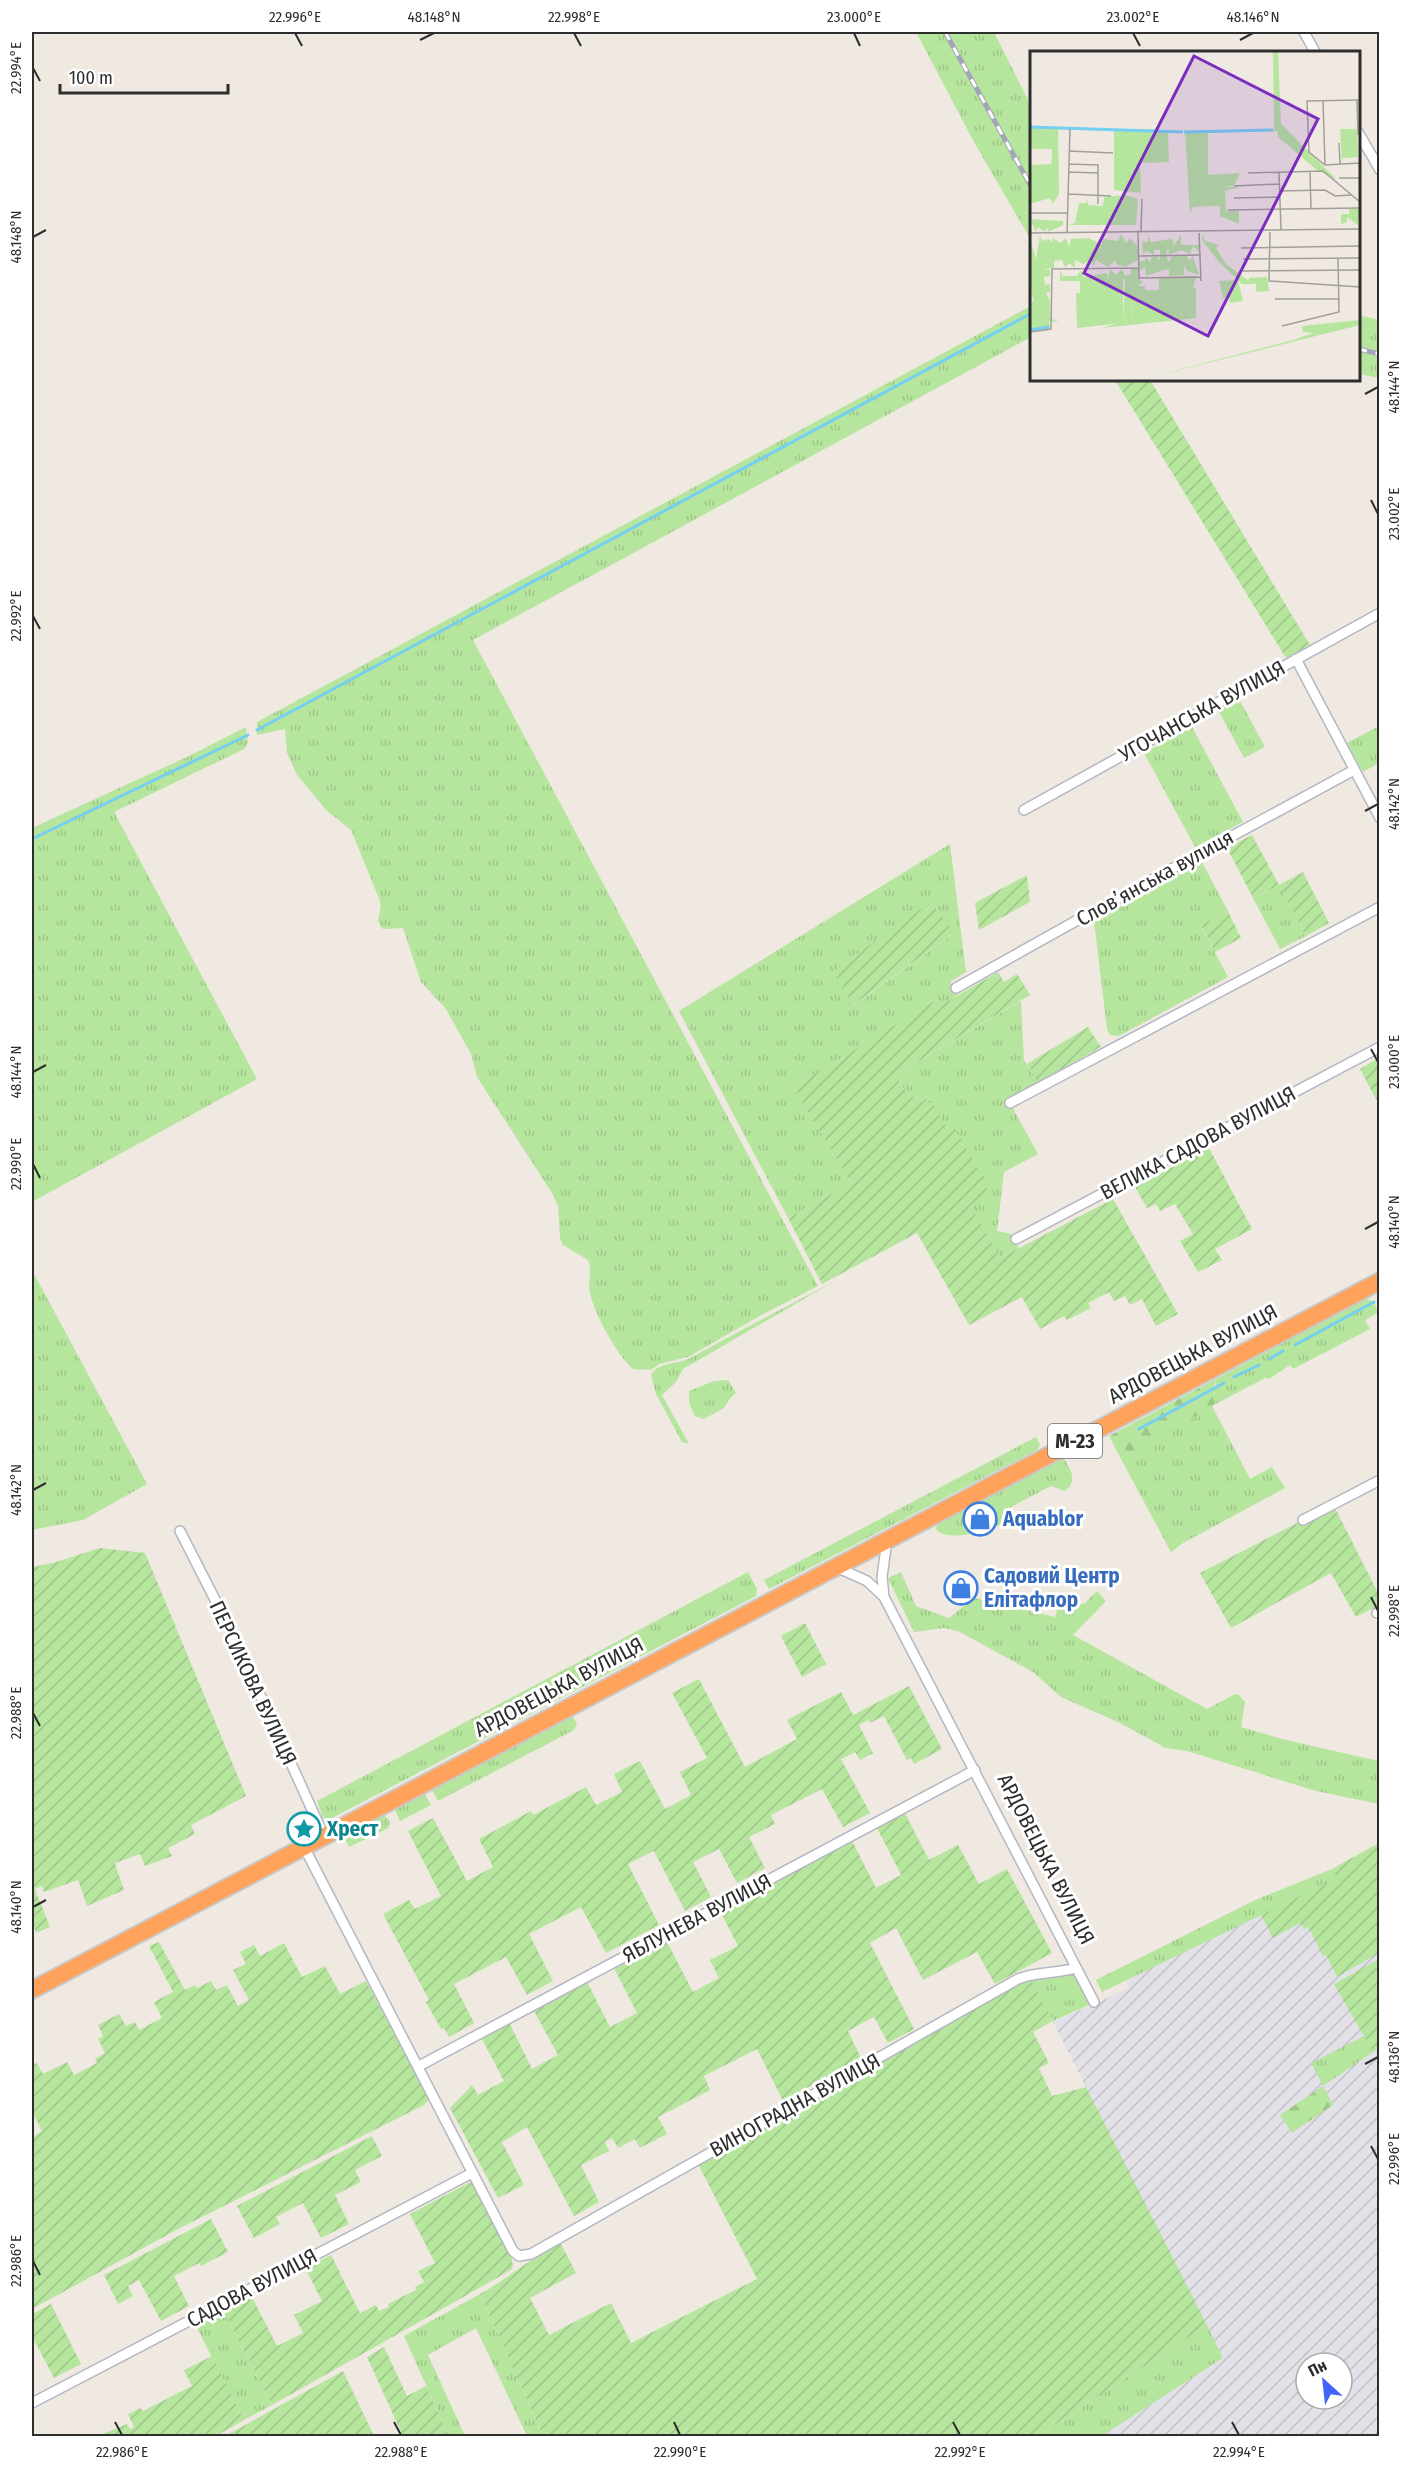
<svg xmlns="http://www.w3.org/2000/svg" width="1411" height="2468" viewBox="0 0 1411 2468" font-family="'Fira Sans Condensed',sans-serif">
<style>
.industrial{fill:url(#industrial-furrows);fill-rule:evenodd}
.grass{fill:url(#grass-tufts);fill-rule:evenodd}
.forest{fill:url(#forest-firs)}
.garden{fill:url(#garden-furrows)}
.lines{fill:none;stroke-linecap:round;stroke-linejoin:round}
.stream{stroke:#75cff0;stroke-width:3}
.street-casing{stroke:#b4b7c1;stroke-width:12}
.highway-casing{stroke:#c9c9c9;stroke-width:20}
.street{stroke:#fff;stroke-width:9}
.highway{stroke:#ffa35c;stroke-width:16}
.rail-casing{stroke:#a3a6b8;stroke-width:5}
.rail{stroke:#fff;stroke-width:3;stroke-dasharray:9;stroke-linecap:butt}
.ticks{fill:none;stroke:#2e2e2e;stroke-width:2}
.labels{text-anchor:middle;stroke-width:6;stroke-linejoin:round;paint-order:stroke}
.shield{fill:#fff;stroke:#6d6d6d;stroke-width:1.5}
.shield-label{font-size:20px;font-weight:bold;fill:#2e2e2e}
.street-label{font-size:21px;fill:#2e2e2e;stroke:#fff}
.shop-label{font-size:21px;font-weight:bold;fill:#366cbe;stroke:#fff;text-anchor:start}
.culture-label{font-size:21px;font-weight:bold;fill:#0d838f;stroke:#fff;text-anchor:start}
.inset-river{fill:none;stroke:#75cff0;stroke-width:3}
.inset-road{fill:none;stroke:#a29e99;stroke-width:1.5}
.view{fill:#7b2cbf;fill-opacity:0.15;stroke:#7b2cbf;stroke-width:3}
.inset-edge{fill:none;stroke:#2e2e2e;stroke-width:3}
.neatline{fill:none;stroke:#2e2e2e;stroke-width:2}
.ticks-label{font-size:15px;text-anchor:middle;fill:#2e2e2e}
</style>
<defs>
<pattern id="industrial-furrows" width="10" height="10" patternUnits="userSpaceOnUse" patternTransform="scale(1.5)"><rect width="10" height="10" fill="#e3e1e8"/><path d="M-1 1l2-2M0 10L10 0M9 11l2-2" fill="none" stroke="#c3c1c7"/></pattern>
<pattern id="grass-tufts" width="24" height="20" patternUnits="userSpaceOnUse" patternTransform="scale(1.5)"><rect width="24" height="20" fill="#b6e59e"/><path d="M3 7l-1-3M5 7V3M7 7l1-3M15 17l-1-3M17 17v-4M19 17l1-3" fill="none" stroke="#9dc588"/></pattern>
<pattern id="forest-firs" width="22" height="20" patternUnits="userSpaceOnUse" patternTransform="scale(1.5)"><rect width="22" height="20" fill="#b6e59e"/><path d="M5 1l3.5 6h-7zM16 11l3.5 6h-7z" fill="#9dc588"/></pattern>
<pattern id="garden-furrows" width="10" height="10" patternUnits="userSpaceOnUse" patternTransform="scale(1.5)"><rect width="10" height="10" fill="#b6e59e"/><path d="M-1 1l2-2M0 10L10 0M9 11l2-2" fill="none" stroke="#9dc588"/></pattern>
</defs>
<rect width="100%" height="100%" fill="#efe9e1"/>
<path class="industrial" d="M1338,1878L1379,1943V2436H1102L1223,2358L1053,2022L1129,1988L1126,1980ZM1306,2363H1342V2399H1306Z"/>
<path class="grass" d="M916,32H994L1031,106V240L974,142Z
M1031,306V337L473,640L818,1286L763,1314L688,1357L659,1364L651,1370L633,1369C618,1357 590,1307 589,1287C589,1277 592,1270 588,1260L563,1245L560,1238L558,1206L552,1193L477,1077L471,1054L446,1009L421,982L403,928L383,929C373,919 383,912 380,901L351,830L326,810L297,775L287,753L285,729L257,735V722Z
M1359,315L1379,320V378L1359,374Z
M1238,697L1265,747L1244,758L1217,708Z
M1379,726V763L1363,772L1347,743Z
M246,727L248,743L244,749L114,812L257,1079L32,1202V828L189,756Z
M1192,727L1243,822L1195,847L1144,753Z
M950,844L966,972L950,982L958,995L936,1008L933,1003L793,1087L851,1183L788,1218L679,1011ZM931,903L953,934L854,1005L834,971Z
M1202,862L1228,911L1201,926L1228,977L1119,1036L1110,1035L1107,1029L1094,921Z
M1279,885L1306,936L1280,949L1253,898Z
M1021,1001L1024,1060L1041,1086L1010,1103L1038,1154L1004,1172L997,1231L1011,1234L1019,1248L1000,1258L970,1205L953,1125L947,1129L934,1105L908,1095L895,1075Z
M32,1270L147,1484L83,1520L32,1530Z
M838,1279L683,1369L676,1382L662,1395L689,1444L682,1442L656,1394L651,1375C659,1361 679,1365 692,1357C740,1331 789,1305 838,1279Z
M1366,1298L1374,1302L1378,1313L1365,1320L1370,1329L1293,1369L1290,1365L1269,1379L1265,1378L1212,1406L1250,1479L1272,1467L1285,1488L1183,1543L1171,1552L1121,1459L1216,1386V1379Z
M728,1380L736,1393L731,1397L724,1408L704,1419L695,1416L689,1403V1391L714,1381Z
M1036,1437L1040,1445L1037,1450L769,1589L764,1580Z
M1063,1457C1070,1469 1079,1480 1065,1491L1051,1486L1007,1509L1006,1522C990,1530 953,1542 937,1531L936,1528L940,1521Z
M748,1572L757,1589L756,1596L330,1819L323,1818L317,1801Z
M901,1572L916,1606L949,1618L974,1598L1055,1617L1060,1600L1074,1606L1085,1603L1097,1591L1106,1601L1073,1635L1207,1709L1235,1694L1239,1695L1245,1702L1241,1727L1286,1740L1379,1761V1804L1316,1791L1187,1751L1166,1748L1118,1722L1061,1697L1033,1672L958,1631L944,1628L914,1632L888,1578Z
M572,1714L577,1725L574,1730L438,1801L431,1788Z
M424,1792L431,1805L400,1821L394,1808Z
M383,1814L390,1821L388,1828L349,1847L345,1839L348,1832Z
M1332,1869L1338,1878L1102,1992L1096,1980L1253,1901Z
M1073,1973L1091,2004L1053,2021L1031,1979L1062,1976Z
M1364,2036L1373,2052L1323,2086L1311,2063Z
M480,2294L543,2436H527L476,2328L428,2355L465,2436H449L404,2336Z
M224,2312L272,2405L244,2420L196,2326Z
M1207,2325L1223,2358L1102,2436H1038Z"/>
<path class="forest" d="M1216,1379L1212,1407L1147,1442L1121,1459L1109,1436Z
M1323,2086L1333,2105L1292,2133L1280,2115Z"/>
<path class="garden" d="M1115,380H1150L1310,645L1286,658Z
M1252,835L1279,885L1303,872L1329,923L1306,936L1279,885L1253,898L1227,848Z
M1027,875L1030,902L979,930L975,903Z
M931,902L954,933L853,1005L833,971Z
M1228,911L1241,938L1215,952L1201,925Z
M998,972L1004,982L1017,974L1030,995L895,1075L908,1095L934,1105L947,1128L953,1125L985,1182L989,1195L970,1205L1000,1258L1113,1199L1178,1314L1156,1326L1142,1299L1130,1305L1125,1296L1114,1301L1109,1292L1088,1303L1091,1308L1067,1320L1064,1316L1040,1329L1022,1297L969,1325L917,1233L822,1284L788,1218L851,1183L793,1087L933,1002L936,1008Z
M1088,1027L1101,1047L1038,1082L1027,1064Z
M1379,1058V1105L1360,1069Z
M1209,1148L1252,1229L1215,1249L1222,1260L1198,1272L1180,1241L1193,1234L1175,1204L1160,1211L1156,1204L1147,1208L1135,1187Z
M1335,1508L1379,1595V1605L1356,1617L1331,1573L1231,1628L1200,1573L1303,1520Z
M100,1548L145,1553L246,1796L191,1825L195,1834L168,1848L172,1856L145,1866L140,1854L115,1863L124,1890L87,1906L78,1880L44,1892L42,1886L35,1889L50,1927L36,1933L32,1920V1567L53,1563Z
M805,1623L826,1664L802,1677L781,1636Z
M699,1679L745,1767L797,1739L787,1720L841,1692L853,1715L909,1686L942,1749L914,1764L911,1758L907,1760L884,1716L870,1723L868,1720L859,1725L873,1753L860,1760L855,1752L841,1759L870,1813L843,1827L822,1789L771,1815L775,1824L749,1837L765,1868L737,1883L719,1849L693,1862L711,1897L685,1911L654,1851L628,1864L659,1925L606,1953L581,1907L529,1934L553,1981L527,1995L506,1957L454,1984L474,2023L449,2037L444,2028L441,2029L426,2002L429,2000L383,1914L409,1900L415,1909L441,1896L408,1831L433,1818L467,1881L493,1867L479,1839L531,1811L533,1815L586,1787L596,1805L622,1792L614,1774L640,1761L665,1809L691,1795L680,1772L707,1758L672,1693Z
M905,1813L929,1860L958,1845L979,1884L1007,1869L1052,1953L995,1984L977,1952L923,1980L896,1928L870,1943L914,2029L888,2043L874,2017L848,2031L861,2058L783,2101L757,2049L704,2076L710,2090L658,2117L667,2134L640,2148L635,2139L618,2148L612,2138L605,2142L609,2151L581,2165L599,2202L574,2216L527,2127L502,2142L524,2185L498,2198L450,2108L472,2085L478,2095L504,2081L482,2039L510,2024L532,2069L558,2055L534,2011L587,1982L610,2027L637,2013L614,1968L666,1940L693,1992L719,1978L710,1960L738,1946L720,1911L852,1841L876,1888L901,1875L877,1828Z
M1379,1843V1953L1337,1977L1326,1955L1323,1956L1308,1927L1304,1929L1300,1923L1273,1938L1261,1915L1337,1878L1332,1869Z
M159,1942L185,1990L195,1985L197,1988L211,1981L216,1990L227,1985L238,2006L249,2000L233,1970L246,1964L240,1952L254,1945L260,1956L284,1943L302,1977L325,1966L340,1994L366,1981L429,2099L424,2105L178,2229L32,2309V2137L42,2131L32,2111V2066L37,2063L43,2074L67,2062L74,2075L97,2063L95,2059L105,2053L98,2039L103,2036L98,2025L119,2014L126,2026L135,2022L139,2030L162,2018L154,2002L173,1992L149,1946Z
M1379,1959V2048L1373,2052L1334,1984Z
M1031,1979L1053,2021L1033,2032L1049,2063L1039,2068L1052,2096L1086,2087L1207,2325L1038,2436H543L480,2294C508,2278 532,2258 560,2242L576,2273L530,2298L549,2335L611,2303L631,2343L757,2279L698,2164L1012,1987Z
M372,2136L382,2156L355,2170L361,2182L335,2195L349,2224L321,2238L303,2203L276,2217L280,2224L254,2238L237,2206Z
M472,2181L511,2255L513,2266L511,2270L272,2405L224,2312L252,2297L277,2346L303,2333L294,2315L322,2301L305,2268L331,2255L360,2313L376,2305L379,2311L389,2307L388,2304L416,2290L415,2287L424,2282L418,2271L435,2263L410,2214Z
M211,2219L228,2252L201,2266L199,2263L174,2276L189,2306L161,2321L139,2280L128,2286L133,2296L118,2304L104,2275Z
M51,2304L81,2364L54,2378L32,2336V2314Z
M384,2347L407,2396L426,2386L449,2436H403L367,2357Z
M212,2356L244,2420L216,2436H98L127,2424L130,2429L134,2427L128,2414L140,2408L143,2411L192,2386L184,2370Z
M343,2371L374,2436H225Z"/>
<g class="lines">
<path class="stream" d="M257,730L1032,313
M32,839L248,735
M1295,1345L1374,1302
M1269,1359L1283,1351
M1234,1377L1259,1365
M1139,1429L1224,1383"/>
<g class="street-casing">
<path id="street" d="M1304,32L1315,52
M1358,132L1380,170
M1296,659L1380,818
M1024,810L1380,613
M956,988L1083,917L1354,770
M1010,1103L1380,907
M1016,1239L1380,1047
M1303,1520L1380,1480
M180,1531L230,1629L324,1836
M836,1567L867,1581L884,1597L1094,2002
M884,1597L882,1577L887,1540
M1377,1613L1380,1612
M304,1847L513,2251L519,2256L531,2254L1018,1979C1037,1971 1057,1974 1076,1968
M419,2066L975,1770
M32,2403L472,2173"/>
</g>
<g class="highway-casing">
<path id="highway" d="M32,1990L1380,1281"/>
</g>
<use href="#street" class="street"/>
<use href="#highway" class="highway"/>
<g class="rail-casing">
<path id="rail" d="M945,32L1032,188
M1358,349L1380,354"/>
</g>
<use href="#rail" class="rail"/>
</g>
<path class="ticks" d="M295,33L302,46M574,33L581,46M854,33L860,46M1133,33L1140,46M420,40L434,33M1240,40L1253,33M33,68L40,81M33,237L46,230M1365,394L1378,387M1371,500L1378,514M33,616L40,629M1365,811L1378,804M1371,1049L1378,1062M33,1072L46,1065M33,1164L40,1178M1365,1229L1378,1222M33,1490L46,1483M1371,1597L1378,1611M33,1713L40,1726M33,1907L46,1900M1365,2064L1378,2057M1371,2146L1378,2159M33,2261L40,2275M115,2422L122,2435M394,2422L401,2435M674,2422L680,2435M953,2422L960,2435M1232,2422L1239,2435"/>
<defs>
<g id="shop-ring" transform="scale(1.725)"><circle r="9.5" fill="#fff" stroke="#3f7fe0" stroke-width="1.5"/><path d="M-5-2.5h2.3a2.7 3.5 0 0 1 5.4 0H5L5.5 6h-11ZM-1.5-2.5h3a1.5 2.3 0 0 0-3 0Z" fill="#3f7fe0"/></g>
<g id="sight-ring" transform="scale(1.725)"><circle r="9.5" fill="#fff" stroke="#0f9aa8" stroke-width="1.5"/><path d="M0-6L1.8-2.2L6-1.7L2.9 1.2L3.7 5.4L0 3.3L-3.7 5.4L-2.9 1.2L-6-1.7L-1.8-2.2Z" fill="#0f9aa8"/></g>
</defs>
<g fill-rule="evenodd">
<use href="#shop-ring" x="980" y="1519"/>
<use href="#shop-ring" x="961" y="1588"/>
<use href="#sight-ring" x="304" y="1829"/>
</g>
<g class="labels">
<rect class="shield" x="1048" y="1424" width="54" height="34" rx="4.5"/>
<g class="shield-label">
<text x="1075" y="1448">М-23</text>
</g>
<g class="street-label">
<text transform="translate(1202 711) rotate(-29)" y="7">УГОЧАНСЬКА ВУЛИЦЯ</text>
<text transform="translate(1155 878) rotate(-29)" y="7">Словʼянська вулиця</text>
<text transform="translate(1198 1143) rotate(-28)" y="7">ВЕЛИКА САДОВА ВУЛИЦЯ</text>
<text transform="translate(1193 1354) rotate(-28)" y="7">АРДОВЕЦЬКА ВУЛИЦЯ</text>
<text transform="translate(253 1683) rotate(65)" y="7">ПЕРСИКОВА ВУЛИЦЯ</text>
<text transform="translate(559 1687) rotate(-28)" y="7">АРДОВЕЦЬКА ВУЛИЦЯ</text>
<text transform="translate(1046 1859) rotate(63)" y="7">АРДОВЕЦЬКА ВУЛИЦЯ</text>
<text transform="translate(697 1918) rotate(-28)" y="7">ЯБЛУНЕВА ВУЛИЦЯ</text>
<text transform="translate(795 2105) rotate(-29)" y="7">ВИНОГРАДНА ВУЛИЦЯ</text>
<text transform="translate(252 2288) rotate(-28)" y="7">САДОВА ВУЛИЦЯ</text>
</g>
<g class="shop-label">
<text x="1003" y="1526">Aquablor</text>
<text x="984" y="1583">Садовий Центр<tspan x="984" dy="24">Елітафлор</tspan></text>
</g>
<g class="culture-label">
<text x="327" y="1836">Хрест</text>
</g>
</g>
<g transform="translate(1030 51)">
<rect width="330" height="330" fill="#efe9e1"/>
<path d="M243,0H248L251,73L307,129L287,119L248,86L247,80L178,82V124L210,122L204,135L186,136V147L179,148L181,155L163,156L160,163L155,80L244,79ZM0,76L28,78L29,143L23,153L20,147L0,153V114L21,113L22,107V98H0ZM113,78L153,80L138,82L139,111L110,112L111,142L84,139V79ZM310,78H327L328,106L313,107L312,112ZM173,183L175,190L189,194L186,197L196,213L223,233H212L189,211L172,189ZM95,228H104L102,270L166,263V267L72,277L93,271ZM330,269V274L109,329L317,275L263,289L283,282L273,281L272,275Z" fill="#b6e59e"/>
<path d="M185,136H210L195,140L196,160H209V173L190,165V155H179V147H186ZM96,144L108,148L106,174H38L45,172L49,152H57V146L58,154L73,155L74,146ZM319,158H330L328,174L317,166V171L311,173V163H319ZM0,168L33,170V174L18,181L17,176L15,181L8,176L6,181ZM91,183L96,192L100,187L108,196V209L95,216L86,213V209L78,216L66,209L63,216L62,209L53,213L45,209V217L39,212L35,217L32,209L24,210V217L14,218L20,219V225L14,226L15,234L20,233V241L16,242L20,250V267L29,271L19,270L20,278L1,280L0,251L4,250L0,238V189L6,208L10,184L12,190L19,188L22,192L23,187L30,192L36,187L39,196L41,188L59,187L72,194L73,188L88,190ZM118,184L121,191L142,188L144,194L151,184V194H169V201L163,195L160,203L151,199L139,204L138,197L136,204H130V199H124V204L116,200L113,204L112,190L118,191ZM130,205H136L139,211L142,205H157L159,210L163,205L169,224L157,220L154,215V224L139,225V219H134L116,225L115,216L110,220L109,210H115V206L121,211V206H127L130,210ZM80,218L86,224L92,218L95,225L101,223V218H108V227L113,231L108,235H115V239H129V226L166,225L163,236L166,237V263L102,271L104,228H93V272L47,277L46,242H50V230H30V219L33,225H47L51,219L54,226L77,222L78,229ZM237,226L239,240L226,241V233L219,231V227ZM208,229L213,250L200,252L199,246L193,247L189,230Z" fill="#b6e59e"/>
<path class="inset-river" d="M0,76L153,81M154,81L243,79M0,279L19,276"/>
<path class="inset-road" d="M327,49L328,84M293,50L295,114L330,112M309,92L310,113M39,100L83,102M39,113L68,114V153M295,114L279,101L277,50L330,49M280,120L281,158M39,121L68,122M249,121L251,179M218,122L293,120L330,151M309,127H330M204,135L249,133M249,140L295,139L305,145L321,144M38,143L81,145M204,147L249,146M198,159L330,157M0,162H37M108,181L109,227L171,226M111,181L112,148M240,181L239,230L330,236M0,182L330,178M37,182L40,78M169,182L171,230M211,197L330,195M109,205L171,204M213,208L330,207M213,220L330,219M245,248H308M252,275L309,261L308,207M0,281L21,278L22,218L109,217"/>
<path class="view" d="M164,5L288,68L178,285L54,222Z"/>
<rect width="330" height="330" class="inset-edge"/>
</g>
<rect width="1411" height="2468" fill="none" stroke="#ffffff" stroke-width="66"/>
<g transform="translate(1324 2381) rotate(333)"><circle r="28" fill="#ffffff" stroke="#ababab" stroke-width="1.5"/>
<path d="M0-4.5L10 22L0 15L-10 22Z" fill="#4264fb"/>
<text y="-9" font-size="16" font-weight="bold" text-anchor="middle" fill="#2e2e2e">Пн</text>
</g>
<path d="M60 84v9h168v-9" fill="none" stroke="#2e2e2e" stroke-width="3"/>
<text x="69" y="84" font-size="18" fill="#2e2e2e" stroke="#ffffff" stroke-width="4.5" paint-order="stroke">100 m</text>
<rect x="33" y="33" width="1345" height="2402" class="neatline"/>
<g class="ticks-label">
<text x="295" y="22">22.996°E</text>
<text x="434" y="22">48.148°N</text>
<text x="574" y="22">22.998°E</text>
<text x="854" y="22">23.000°E</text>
<text x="1133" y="22">23.002°E</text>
<text x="1253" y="22">48.146°N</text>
<text transform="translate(16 68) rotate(-90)" y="5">22.994°E</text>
<text transform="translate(16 237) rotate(-90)" y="5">48.148°N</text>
<text transform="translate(1394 387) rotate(-90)" y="5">48.144°N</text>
<text transform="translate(1394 514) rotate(-90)" y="5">23.002°E</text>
<text transform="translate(16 616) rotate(-90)" y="5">22.992°E</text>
<text transform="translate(1394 804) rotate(-90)" y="5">48.142°N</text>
<text transform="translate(1394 1062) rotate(-90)" y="5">23.000°E</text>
<text transform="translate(16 1072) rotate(-90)" y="5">48.144°N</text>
<text transform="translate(16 1164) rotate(-90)" y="5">22.990°E</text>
<text transform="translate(1394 1222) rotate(-90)" y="5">48.140°N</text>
<text transform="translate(16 1490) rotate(-90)" y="5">48.142°N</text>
<text transform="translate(1394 1611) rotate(-90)" y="5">22.998°E</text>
<text transform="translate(16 1713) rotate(-90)" y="5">22.988°E</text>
<text transform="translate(16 1907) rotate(-90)" y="5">48.140°N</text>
<text transform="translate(1394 2057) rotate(-90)" y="5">48.136°N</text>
<text transform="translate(1394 2159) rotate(-90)" y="5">22.996°E</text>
<text transform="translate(16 2261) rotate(-90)" y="5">22.986°E</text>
<text x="122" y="2457">22.986°E</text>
<text x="401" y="2457">22.988°E</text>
<text x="680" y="2457">22.990°E</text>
<text x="960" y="2457">22.992°E</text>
<text x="1239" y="2457">22.994°E</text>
</g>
</svg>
